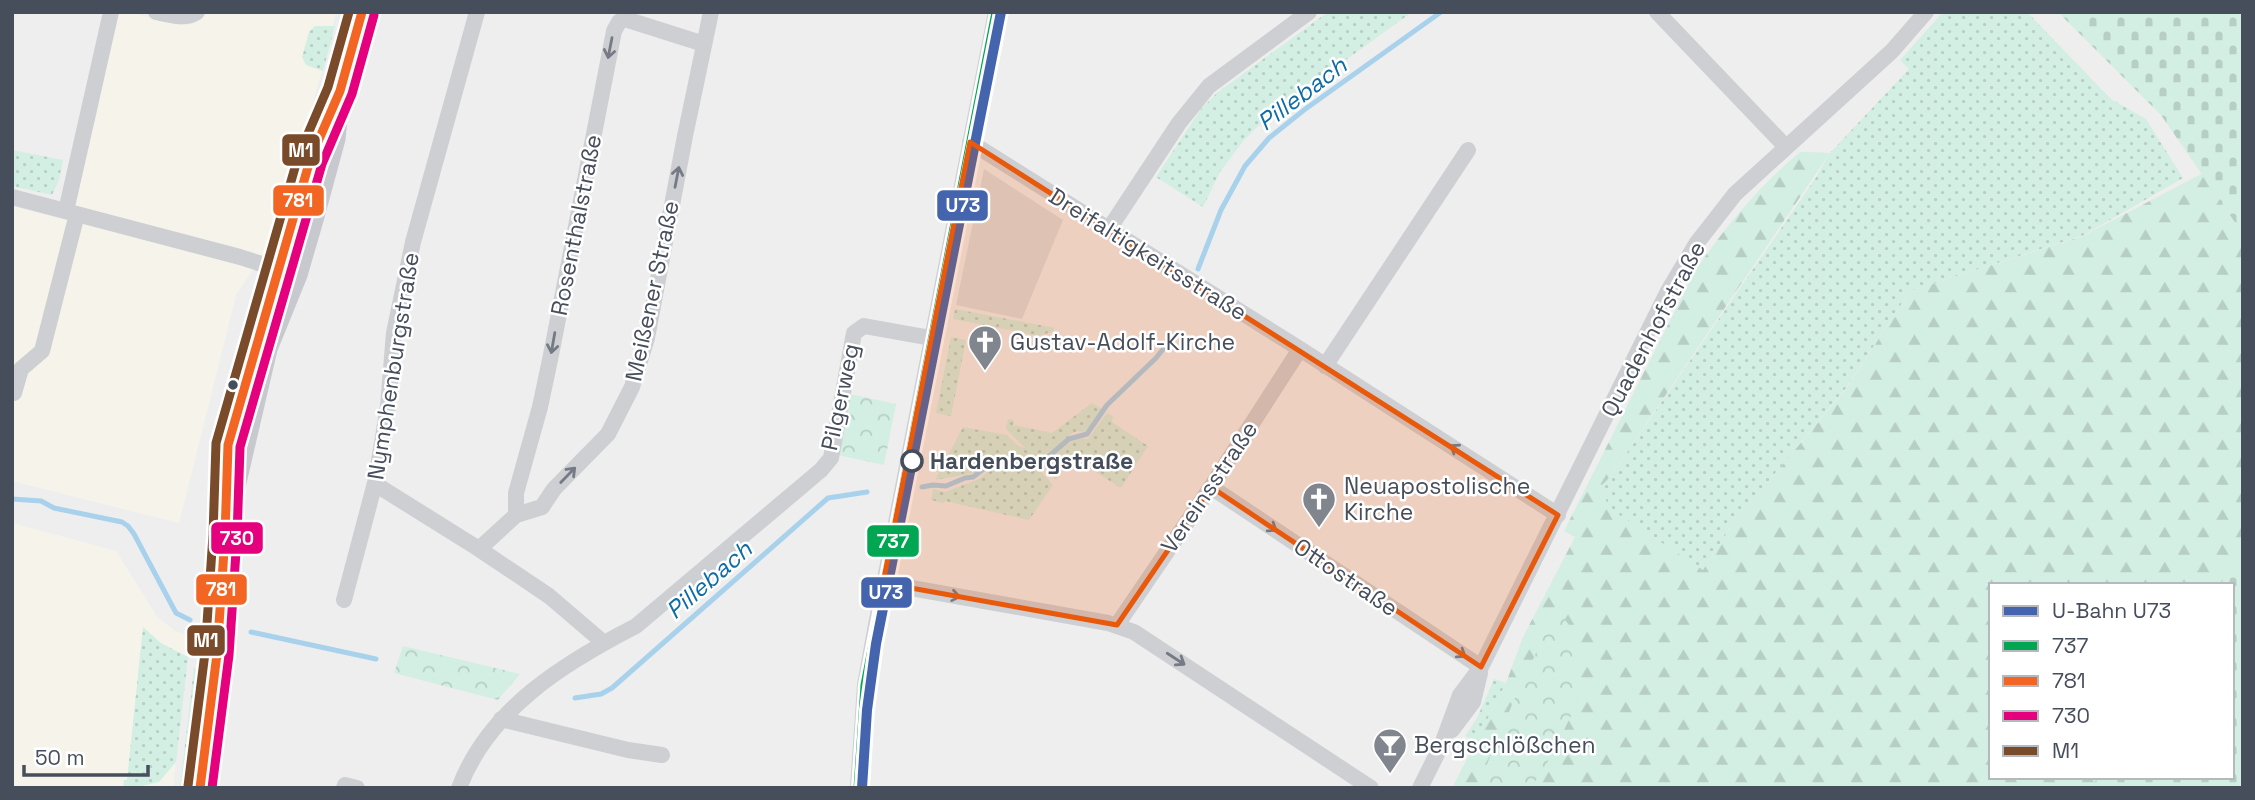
<svg xmlns="http://www.w3.org/2000/svg" width="2255" height="800" viewBox="0 0 2255 800" font-family="'Space Grotesk',sans-serif">
<style>
.commercial{fill:#f6f4ea}
.education{fill:#ddddde}
.grass{fill:url(#grass-dots)}
.forest{fill:url(#forest-firs);fill-rule:evenodd}
.cemetery{fill:url(#cemetery-stones)}
.park{fill:url(#park-crowns)}
.lines{fill:none;stroke-linecap:round;stroke-linejoin:round}
.stream{stroke:#a8d1ec;stroke-width:5}
.minor{stroke:#cdcfd2;stroke-width:16}
.major{stroke:#c7c9cf;stroke-width:19}
.bus-1-casing{stroke:#fff;stroke-width:14}
.bus-2-casing{stroke:#fff;stroke-width:14}
.bus-3-casing{stroke:#fff;stroke-width:14}
.bus-4-casing{stroke:#fff;stroke-width:14}
.bus-1{stroke:#00a651;stroke-width:9}
.bus-2{stroke:#f26522;stroke-width:9}
.bus-3{stroke:#e5007d;stroke-width:9}
.bus-4{stroke:#7a4b2a;stroke-width:9}
.metro-1-casing{stroke:#fff;stroke-width:16}
.metro-1{stroke:#4465ad;stroke-width:10}
.oneway{stroke:#757a85}
.marked{fill:#e8590c;fill-opacity:0.2;stroke:#e8590c;stroke-width:5;stroke-linejoin:round}
.bus-dot{fill:#464d5b;stroke:#fff;stroke-width:2.5}
.stop-dot{fill:#fff;stroke:#464d5b;stroke-width:3.5}
.labels{text-anchor:middle;stroke-width:5;stroke-linejoin:round;paint-order:stroke}
.street-label{font-size:23px;fill:#464d5b;stroke:#fff}
.poi-label{font-size:23px;fill:#464d5b;stroke:#fff;text-anchor:start}
.stop-label{font-size:23px;font-weight:bold;fill:#464d5b;stroke:#fff;text-anchor:start}
.water-label{font-size:24px;font-style:italic;fill:#0d6ba6;stroke:#fff}
.line-badge{stroke:#fff;stroke-width:2.5}
.badge-label{font-size:19px;text-anchor:middle;font-weight:bold;fill:#fff}
</style>
<defs>
<pattern id="grass-dots" width="8" height="8" patternUnits="userSpaceOnUse" patternTransform="scale(1.75)"><rect width="8" height="8" fill="#d3eee2"/><path d="M2 2h.1M6 6h.1" fill="none" stroke="#b6cec4" stroke-width="1.8" stroke-linecap="round"/></pattern>
<pattern id="forest-firs" width="22" height="20" patternUnits="userSpaceOnUse" patternTransform="scale(1.75)"><rect width="22" height="20" fill="#d3eee2"/><path d="M5 1l3.5 6h-7zM16 11l3.5 6h-7z" fill="#b6cec4"/></pattern>
<pattern id="cemetery-stones" width="16" height="16" patternUnits="userSpaceOnUse" patternTransform="scale(1.75)"><rect width="16" height="16" fill="#d3eee2"/><path d="M2 7V4a2 2 0 0 1 4 0v3zM10 15v-3a2 2 0 0 1 4 0v3z" fill="#b6cec4"/></pattern>
<pattern id="park-crowns" width="20" height="18" patternUnits="userSpaceOnUse" patternTransform="scale(1.75)"><rect width="20" height="18" fill="#d3eee2"/><path d="M2 6a3 3 0 1 1 6 0M12 15a3 3 0 1 1 6 0" fill="none" stroke="#b6cec4"/></pattern>
</defs>
<rect width="100%" height="100%" fill="#efeeee"/>
<path class="commercial" d="M116,12H127L180,25L194,24L210,12H336L322,71L275,235L236,295L179,523L12,481V206L69,221L96,117Z
M12,523L116,551L158,618L175,631L189,636L173,788H12Z"/>
<path class="education" d="M984,169L1063,220L1022,319L956,305Z"/>
<path class="grass" d="M1328,12H1412L1281,107L1256,128L1244,140L1220,172L1203,207L1156,177L1201,109L1218,92Z
M1943,12H2027L2111,99L2146,119L2183,178L2084,235L1910,291L1846,388L1732,525L1703,570L1608,508L1601,486L1610,477L1815,179L1830,153L1909,69L1900,60Z
M315,26H335L323,71L306,65L302,57L309,32Z
M12,150L63,160L59,180L52,195L12,186Z
M955,309L1055,328L1052,332L1039,336L953,319Z
M951,337L966,340L951,416L936,413Z
M1092,403L1102,409L1095,421L1084,432L1077,431L1071,434L1061,444L1045,455L1022,459L1003,456L974,473L935,480L963,427L1007,435L1018,446L1025,448L1006,429L1008,419L1014,420L1013,425L1052,433Z
M1107,413L1113,416L1112,422L1148,446L1121,488L1072,457L1056,480L1045,468L1039,469L1053,485L1029,520L945,501L943,503L931,500L933,489L945,492L979,479L998,463L1007,461L1042,464C1059,455 1067,437 1088,439Z
M218,449L217,490L204,621L200,626Z
M143,627L161,643L188,657L176,762L159,782L134,788H123L124,780H127Z
M194,667L199,676L185,788H180Z
M1494,679L1506,683L1476,742L1465,736L1477,718Z"/>
<path class="forest" d="M1800,152L1830,153L1610,477L1601,486L1609,508L1703,570L1732,525L1846,389L1910,291L2083,236L2243,152V788H1452L1506,683L1523,637L1575,537L1564,531L1695,271C1725,227 1758,187 1800,152ZM1991,585H2232V777H1991Z"/>
<path class="cemetery" d="M2058,12H2243V234L2161,115Z
M2243,557V788H2091L2098,777H2232V585H2219Z"/>
<path class="park" d="M850,394L896,404L884,465L838,455Z
M1557,608L1571,628L1581,695L1552,755L1531,788H1477L1514,700Z
M403,646L520,674L498,700L394,673Z"/>
<g class="lines">
<path class="stream" d="M1198,269L1221,210L1245,166L1269,138L1304,110L1441,12
M922,487L933,485L946,486L965,478L973,477L996,460L1010,458L1035,463L1042,462L1069,439L1087,434L1107,405L1156,358L1164,348
M12,499L41,501L54,508L122,522L128,526L134,534L176,613L190,620
M251,632L376,659
M575,698L601,694L612,688L828,498L867,492"/>
<path class="minor" d="M156,12C170,15 185,20 197,12
M1657,12L1786,147
M970,142L1300,349L1558,515
M12,197L240,257L277,269
M66,211L111,12
M1109,229L1179,123L1209,86L1309,12
M1325,366L1468,150
M14,393L21,369L42,351L77,214
M375,484L479,549L549,596L604,643
M1211,487L1481,667
M516,515V493L540,407L551,355L614,31L619,22L625,19L704,44
M479,549L516,515L542,507L554,489L608,434L632,387L647,338L685,136L711,12
M883,583L1108,623L1134,632L1371,788
M344,600L376,479L388,406L394,333L413,242L477,12
M1117,625L1211,487L1300,349
M501,719L628,750L662,755
M1452,730L1473,702L1480,673
M344,788L345,785L357,788
M459,788C489,709 564,663 636,626L821,470L831,458L854,333L864,326L931,338
M858,788L865,685L876,625L996,12
M1420,788L1442,744L1460,695L1481,667L1668,291L1696,244L1735,194L1892,51L1926,12"/>
<path class="major" d="M235,491L268,349L298,275L314,220L336,139L339,109
M200,788L217,654L225,536L228,445L310,160L340,91L362,12"/>
<g class="bus-1-casing">
<path id="bus-1" d="M858,788L865,685L996,12"/>
</g>
<g class="bus-2-casing">
<path id="bus-2" d="M200,788L217,654L225,536L228,445L310,160L340,91L362,12"/>
</g>
<g class="bus-3-casing">
<path id="bus-3" d="M212,788L229,655L237,537L240,447L322,164L352,94L374,15"/>
</g>
<g class="bus-4-casing">
<path id="bus-4" d="M188,786L205,653L213,535L216,443L298,157L328,87L349,12"/>
</g>
<use href="#bus-1" class="bus-1"/>
<use href="#bus-2" class="bus-2"/>
<use href="#bus-3" class="bus-3"/>
<use href="#bus-4" class="bus-4"/>
<g class="metro-1-casing">
<path id="metro-1" d="M862,788L867,710L876,644L1001,12"/>
</g>
<use href="#metro-1" class="metro-1"/>
</g>
<defs><path id="oneway-shaft" d="M-6 0H5M1.5-3L5.5 0L1.5 3" fill="none" stroke-width="1.6" stroke-linecap="round" stroke-linejoin="round" transform="scale(1.75)"/></defs>
<g class="oneway">
<use href="#oneway-shaft" transform="translate(610 48) rotate(101)"/>
<use href="#oneway-shaft" transform="translate(677 177) rotate(-79)"/>
<use href="#oneway-shaft" transform="translate(553 343) rotate(100)"/>
<use href="#oneway-shaft" transform="translate(1459 451) rotate(-147)"/>
<use href="#oneway-shaft" transform="translate(568 475) rotate(-46)"/>
<use href="#oneway-shaft" transform="translate(1268 525) rotate(34)"/>
<use href="#oneway-shaft" transform="translate(950 595) rotate(10)"/>
<use href="#oneway-shaft" transform="translate(1457 651) rotate(34)"/>
<use href="#oneway-shaft" transform="translate(1176 659) rotate(33)"/>
</g>
<path class="marked" d="M970,142L1558,515L1481,667L1211,487L1117,625L883,583Z"/>
<defs>
<g id="church-pin" transform="scale(1.75)"><path d="M0 17L-7.5 6A9.5 9.5 0 1 1 7.5 6Z" fill="#81858e" stroke="#fff"/><path d="M-1.2-6h2.4v3.5h3.3v2.4h-3.3V6h-2.4V-.1h-3.3v-2.4h3.3Z" fill="#fff"/></g>
<g id="bar-pin" transform="scale(1.75)"><path d="M0 17L-7.5 6A9.5 9.5 0 1 1 7.5 6Z" fill="#81858e" stroke="#fff"/><path d="M-6-5H6L.8 .8V4.5H3.5V6h-7V4.5H-.8V.8Z" fill="#fff"/></g>
</defs>
<g fill-rule="evenodd">
<use href="#church-pin" x="985" y="342"/>
<use href="#church-pin" x="1319" y="499"/>
<use href="#bar-pin" x="1390" y="745"/>
</g>
<circle class="bus-dot" cx="233" cy="385" r="6"/>
<circle class="stop-dot" cx="912" cy="461" r="10"/>
<g class="labels">
<g class="street-label">
<text transform="translate(576 225) rotate(-79)" y="8">Rosenthalstraße</text>
<text transform="translate(1148 254) rotate(32)" y="8">Dreifaltigkeitsstraße</text>
<text transform="translate(652 291) rotate(-78)" y="8">Meißener Straße</text>
<text transform="translate(1653 329) rotate(-62)" y="8">Quadenhofstraße</text>
<text transform="translate(393 366) rotate(-81)" y="8">Nymphenburgstraße</text>
<text transform="translate(840 397) rotate(-78)" y="8">Pilgerweg</text>
<text transform="translate(1209 487) rotate(-56)" y="8">Vereinsstraße</text>
<text transform="translate(1346 577) rotate(34)" y="8">Ottostraße</text>
</g>
<g class="poi-label">
<text x="1010" y="350">Gustav-Adolf-Kirche</text>
<text x="1344" y="494">Neuapostolische<tspan x="1344" dy="26">Kirche</tspan></text>
<text x="1414" y="753">Bergschlößchen</text>
</g>
<g class="stop-label">
<text x="930" y="469">Hardenbergstraße</text>
</g>
<g class="water-label">
<text transform="translate(1302 94) rotate(-37)" y="8">Pillebach</text>
<text transform="translate(709 580) rotate(-41)" y="8">Pillebach</text>
</g>
</g>
<g class="line-badge">
<rect x="281" y="133" width="40" height="34" rx="7" fill="#7a4b2a"/>
<rect x="272" y="184" width="53" height="33" rx="7" fill="#f26522"/>
<rect x="936" y="189" width="53" height="33" rx="7" fill="#4465ad"/>
<rect x="210" y="521" width="54" height="34" rx="7" fill="#e5007d"/>
<rect x="866" y="524" width="54" height="34" rx="7" fill="#00a651"/>
<rect x="195" y="573" width="53" height="33" rx="7" fill="#f26522"/>
<rect x="860" y="576" width="53" height="33" rx="7" fill="#4465ad"/>
<rect x="186" y="624" width="40" height="33" rx="7" fill="#7a4b2a"/>
</g>
<g class="badge-label">
<text x="301" y="157">M1</text>
<text x="298" y="207">781</text>
<text x="963" y="212">U73</text>
<text x="237" y="545">730</text>
<text x="893" y="548">737</text>
<text x="221" y="596">781</text>
<text x="886" y="599">U73</text>
<text x="206" y="647">M1</text>
</g>
<rect width="2255" height="800" fill="none" stroke="#464d5b" stroke-width="28"/>
<rect x="1989" y="583" width="245" height="196" fill="#ffffff" stroke="#b5b8bd" stroke-width="2"/>
<rect x="2003" y="606" width="35" height="10" fill="#4465ad" stroke="#b5b8bd" stroke-width="2"/>
<text x="2052" y="618" font-size="21" fill="#464d5b">U-Bahn U73</text>
<rect x="2003" y="641" width="35" height="10" fill="#00a651" stroke="#b5b8bd" stroke-width="2"/>
<text x="2052" y="653" font-size="21" fill="#464d5b">737</text>
<rect x="2003" y="676" width="35" height="10" fill="#f26522" stroke="#b5b8bd" stroke-width="2"/>
<text x="2052" y="688" font-size="21" fill="#464d5b">781</text>
<rect x="2003" y="711" width="35" height="10" fill="#e5007d" stroke="#b5b8bd" stroke-width="2"/>
<text x="2052" y="723" font-size="21" fill="#464d5b">730</text>
<rect x="2003" y="746" width="35" height="10" fill="#7a4b2a" stroke="#b5b8bd" stroke-width="2"/>
<text x="2052" y="758" font-size="21" fill="#464d5b">M1</text>
<path d="M24 765v10h124v-10" fill="none" stroke="#464d5b" stroke-width="3.5"/>
<text x="35" y="765" font-size="21" fill="#464d5b" stroke="#ffffff" stroke-width="5" paint-order="stroke">50 m</text>
</svg>
